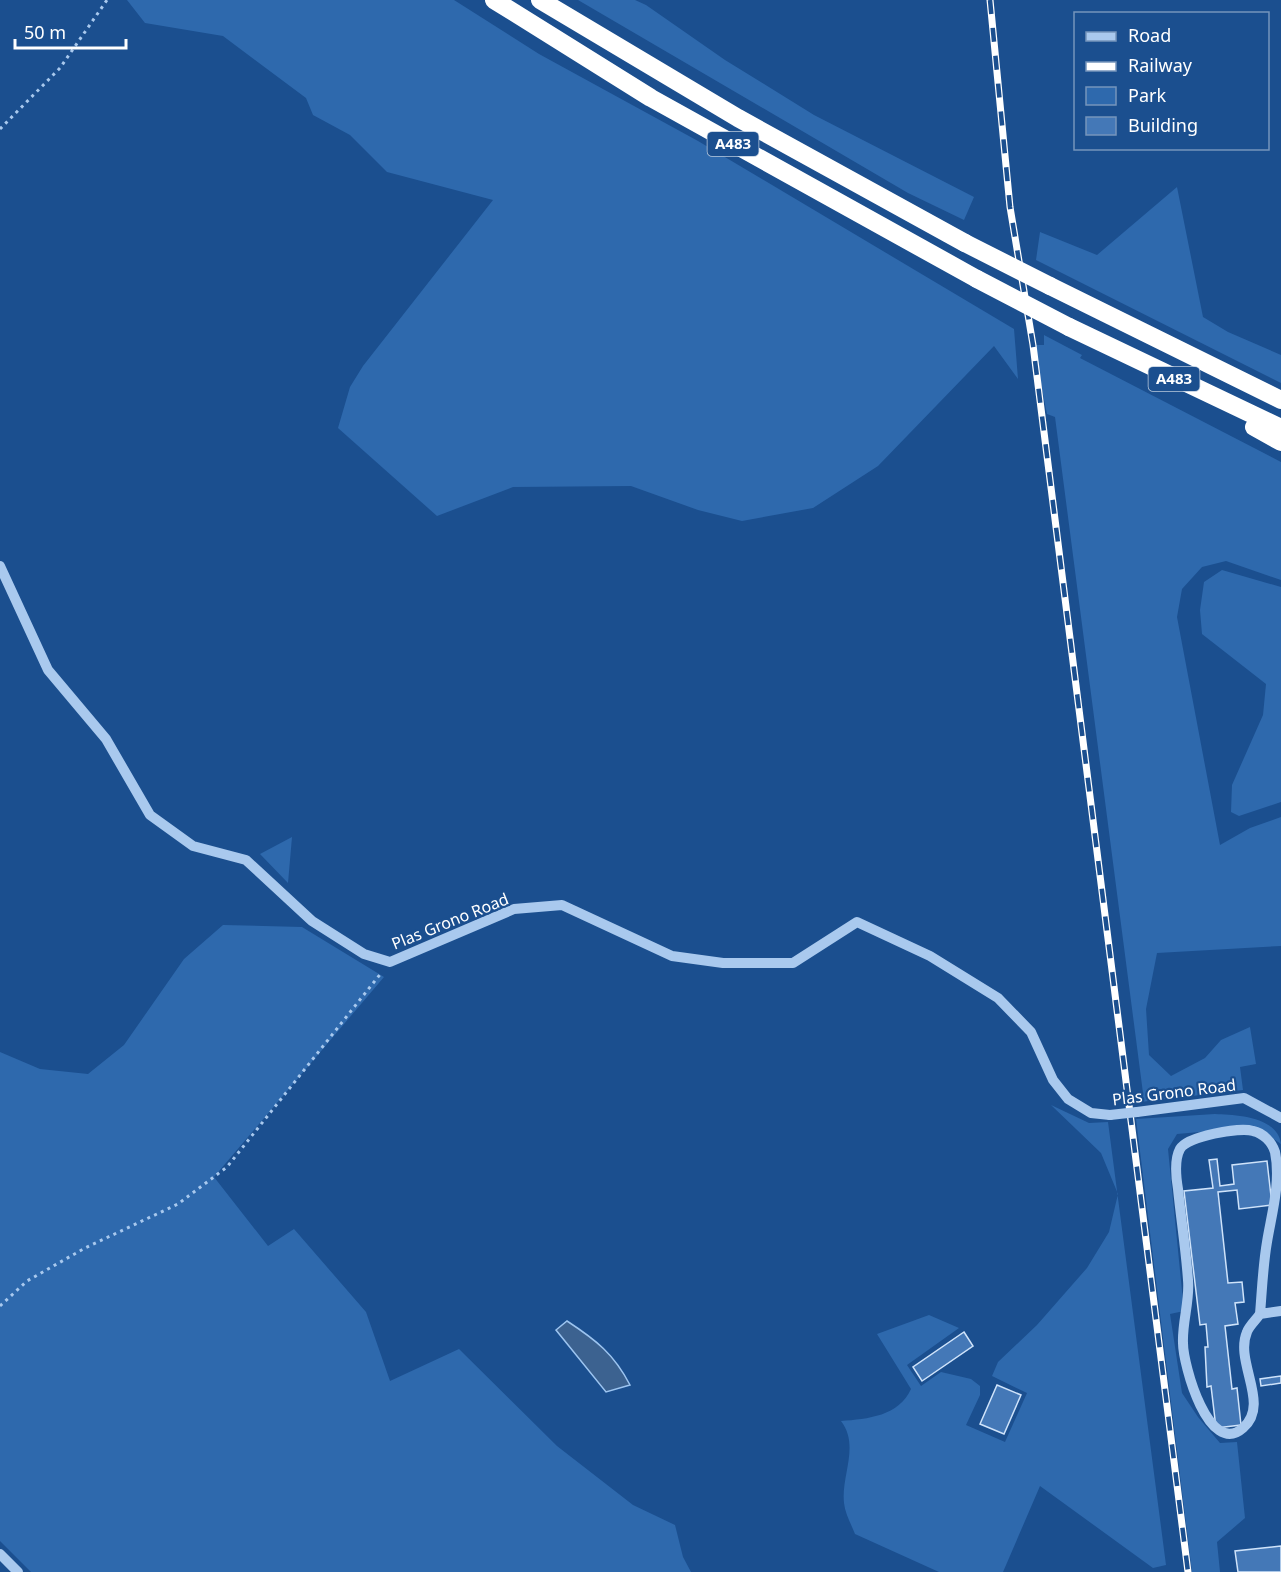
<svg xmlns="http://www.w3.org/2000/svg" width="1281" height="1572" viewBox="0 0 1281 1572" font-family="'Noto Sans',sans-serif">
<style>
.green{fill:#2e69ad}
.water{fill:#3c6290;stroke:#9cc4f0;stroke-width:1.5}
.building{fill:#4478b7;stroke:#cfe3fa;stroke-width:1.5}
.lines{fill:none;stroke-linecap:round;stroke-linejoin:round}
.path{stroke:#a9c9ee;stroke-width:3;stroke-dasharray:3 4.5;stroke-linecap:butt}
.minor{stroke:#a9c9ee;stroke-width:10}
.highway{stroke:#fff;stroke-width:18}
.rail-casing{stroke:#fff;stroke-width:7}
.rail{stroke:#1b4f8f;stroke-width:4.5;stroke-dasharray:14;stroke-linecap:butt}
.minor-bridge{stroke:#a9c9ee;stroke-width:10}
.highway-bridge{stroke:#fff;stroke-width:18}
.labels{text-anchor:middle;stroke-width:4.5;stroke-linejoin:round;paint-order:stroke}
.shield{fill:#1b4f8f;stroke:#bbcadd;stroke-width:1.5}
.shield-label{font-size:15px;font-weight:bold;fill:#fff}
.street-label{font-size:16px;fill:#fff;stroke:#1b4f8f}
</style>
<rect width="100%" height="100%" fill="#1b4f8f"/>
<path class="green" d="M127,0H454L539,54L698,141L1014,329L1018,379L994,346L878,466L813,508L742,521L698,510L631,486L513,487L437,516L338,428L350,387L363,366L493,200L387,172L350,135L313,115L306,98L223,36L145,23Z
M578,0H635L646,5L725,60L814,115L974,197L964,220L908,193Z
M1177,187L1203,317L1228,332L1281,355V383L1036,260L1040,232L1097,255Z
M1044,335L1082,355L1080,358L1281,462V580L1226,561L1202,567L1182,589L1177,617L1220,845L1250,828L1281,817V946L1157,953L1146,1009L1149,1055L1171,1076L1205,1058L1221,1040L1250,1027L1256,1064L1240,1067L1243,1090L1140,1102L1143,1093L1055,417L1047,414L1033,345H1044Z
M1222,570L1281,587V802L1239,816L1231,812L1232,785L1263,715L1266,684L1202,634L1200,610L1204,582Z
M292,837L288,883L260,854Z
M223,925L302,927L384,977L214,1177L268,1246L294,1229L366,1312L390,1381L459,1349L557,1446L633,1505L675,1525L683,1557L691,1572H31L0,1541V1052L40,1069L88,1074L124,1045L184,959Z
M1051,1105L1089,1123L1108,1122L1166,1565L1153,1568L1040,1486L1003,1572H939L855,1534C851,1524 845,1513 844,1503C841,1475 860,1446 841,1421C868,1419 899,1416 911,1389L877,1334L929,1315L959,1328L907,1365L921,1386L941,1372L971,1379L980,1386V1395L966,1425L1005,1442L1027,1393L992,1376L998,1362L1037,1325L1087,1268L1109,1232L1118,1194L1101,1153Z
M1215,1114C1236,1115 1277,1116 1281,1144L1256,1127L1177,1134L1168,1149L1184,1311L1170,1314L1182,1393L1198,1417L1220,1443L1237,1442L1245,1518L1217,1542L1220,1572H1192L1136,1119Z"/>
<path class="water" d="M567,1321C596,1340 614,1354 630,1385L606,1392L556,1330Z"/>
<path class="building" d="M1217,1159L1220,1186L1234,1184L1232,1165L1267,1161L1272,1205L1239,1209L1237,1190L1218,1192L1228,1283L1242,1282L1244,1302L1235,1303L1238,1324L1225,1326L1232,1389L1237,1388L1241,1425L1216,1428L1211,1386L1207,1387L1205,1347H1208L1206,1324L1200,1325L1184,1191L1213,1188L1209,1160Z
M964,1332L973,1346L922,1381L913,1367Z
M1281,1376V1383L1261,1386L1260,1379Z
M997,1385L1021,1395L1004,1434L980,1424Z
M1281,1546V1572H1238L1235,1551Z"/>
<g class="lines">
<path class="path" d="M0,129L60,68L107,0
M0,1306L27,1281L85,1248L178,1204L227,1167L382,972"/>
<path class="minor" d="M0,566L48,670L106,739L150,815L193,846L246,860L312,921L364,954L390,962L514,909L562,905L672,956L723,963H793L857,922L930,956L998,998L1031,1032L1053,1080L1068,1099L1091,1113L1110,1115
M1137,1112L1244,1098L1281,1118
M1260,1314C1256,1320 1249,1326 1247,1332C1234,1362 1271,1404 1243,1428C1209,1458 1183,1365 1183,1343C1182,1322 1190,1301 1188,1280C1186,1250 1181,1219 1178,1189C1176,1177 1174,1160 1180,1149C1187,1136 1240,1127 1253,1131C1263,1133 1272,1142 1275,1152C1281,1182 1272,1212 1267,1242C1263,1265 1262,1290 1260,1314L1281,1311
M0,1554L18,1572"/>
<path class="highway" d="M494,0L651,98L977,279
M540,0L738,118L965,243
M1050,286L1281,400
M1069,327L1281,428
M1254,427L1281,442"/>
<g class="rail-casing">
<path id="rail" d="M990,0L1010,207L1033,345L1188,1572"/>
</g>
<use href="#rail" class="rail"/>
<path class="minor-bridge" d="M1110,1115L1137,1112"/>
<path class="highway-bridge" d="M965,243L1050,286
M977,279L1069,327"/>
</g>
<g class="labels">
<g class="shield">
<rect x="707.5" y="132" width="51" height="24" rx="4.5"/>
<rect x="1148.5" y="367" width="51" height="24" rx="4.5"/>
</g>
<g class="shield-label">
<text x="733" y="149">A483</text>
<text x="1174" y="384">A483</text>
</g>
<g class="street-label">
<text transform="translate(450 921) rotate(-22)" y="6">Plas Grono Road</text>
<text transform="translate(1174 1092) rotate(-7)" y="6">Plas Grono Road</text>
</g>
</g>
<rect x="1074" y="12" width="195" height="138" fill="#1b4f8f" stroke="#7695bc" stroke-width="1.5"/>
<rect x="1086" y="32" width="30" height="9" fill="#a9c9ee" stroke="#7695bc" stroke-width="1.5"/>
<text x="1128" y="42" font-size="18" fill="#ffffff">Road</text>
<rect x="1086" y="62" width="30" height="9" fill="#ffffff" stroke="#7695bc" stroke-width="1.5"/>
<text x="1128" y="72" font-size="18" fill="#ffffff">Railway</text>
<rect x="1086" y="87" width="30" height="18" fill="#2e69ad" stroke="#7695bc" stroke-width="1.5"/>
<text x="1128" y="102" font-size="18" fill="#ffffff">Park</text>
<rect x="1086" y="117" width="30" height="18" fill="#4478b7" stroke="#7695bc" stroke-width="1.5"/>
<text x="1128" y="132" font-size="18" fill="#ffffff">Building</text>
<path d="M15 39v9h111v-9" fill="none" stroke="#ffffff" stroke-width="3"/>
<text x="24" y="39" font-size="18" fill="#ffffff" stroke="#1b4f8f" stroke-width="4.5" paint-order="stroke">50 m</text>
</svg>
